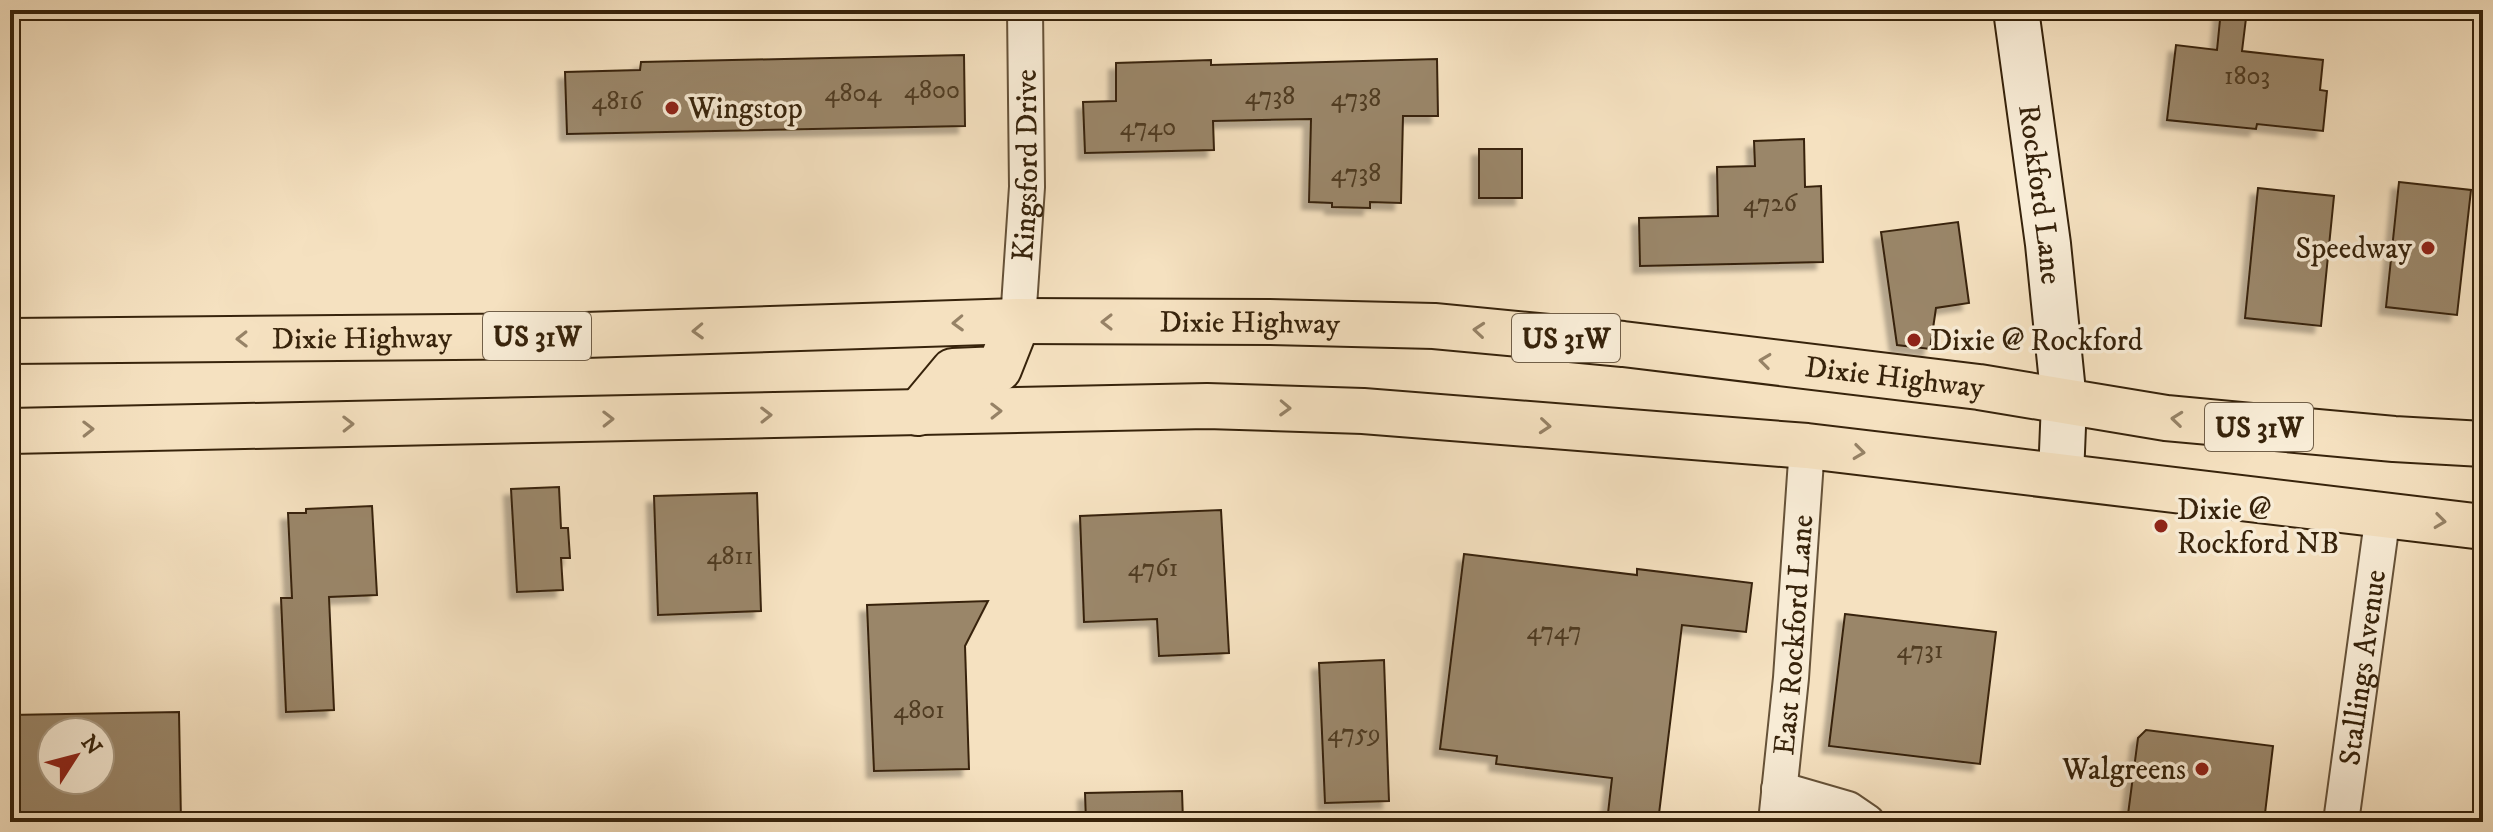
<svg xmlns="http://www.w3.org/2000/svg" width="2493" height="832" viewBox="0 0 2493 832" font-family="'IM FELL DW Pica',serif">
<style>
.building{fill:#9a8669;stroke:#37230b;stroke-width:2;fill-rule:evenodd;filter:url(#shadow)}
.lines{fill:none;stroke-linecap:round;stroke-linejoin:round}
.street-casing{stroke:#665238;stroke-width:38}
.secondary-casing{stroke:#37230b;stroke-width:48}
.primary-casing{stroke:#37230b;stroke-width:48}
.street{stroke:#f8ecd6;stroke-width:34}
.secondary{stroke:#f8ecd6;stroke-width:44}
.primary{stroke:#f5e1c0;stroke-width:44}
.oneway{stroke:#968266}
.poi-dot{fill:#8f2418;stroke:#f8ecd6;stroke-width:3}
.labels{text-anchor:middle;stroke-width:7;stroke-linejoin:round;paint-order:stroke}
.number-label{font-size:26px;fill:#503c22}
.shield{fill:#f8ecd6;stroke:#715f48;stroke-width:2}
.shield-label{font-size:28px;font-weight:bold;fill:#37230b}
.poi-label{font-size:30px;fill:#37230b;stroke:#f8ecd6;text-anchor:start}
.street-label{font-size:30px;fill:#37230b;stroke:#f8ecd6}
</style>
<defs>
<filter id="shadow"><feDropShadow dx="-7" dy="7" stdDeviation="2" flood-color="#0004"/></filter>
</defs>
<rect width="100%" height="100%" fill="#f5e1c0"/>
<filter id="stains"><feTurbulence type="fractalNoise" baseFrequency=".0025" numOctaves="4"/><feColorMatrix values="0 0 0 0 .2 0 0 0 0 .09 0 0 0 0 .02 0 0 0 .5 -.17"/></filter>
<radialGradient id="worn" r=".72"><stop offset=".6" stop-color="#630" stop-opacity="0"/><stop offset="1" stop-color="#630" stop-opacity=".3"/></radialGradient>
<path class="building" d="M2221,10H2247L2242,51L2323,60L2320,90L2327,91L2323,131L2257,124L2256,129L2167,120L2176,45L2217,50Z
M964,55L965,126L567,134L565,72L640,70L641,62Z
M1437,59L1438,116H1403L1401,203L1370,202V208L1332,207V203L1309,202L1311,119L1213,121L1214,150L1085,153L1083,102L1116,101V63L1211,60V65Z
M1804,139L1805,187L1821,186L1823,262L1640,266L1639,218L1718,216L1717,167L1755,166L1754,141Z
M1479,149H1522V198H1479Z
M2399,182L2471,190L2457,315L2386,307Z
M2258,188L2334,196L2321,326L2245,318Z
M1958,222L1969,303L1936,308L1930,349L1897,345L1881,232Z
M559,487L561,528H568L570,558H561L563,590L517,592L511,489Z
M757,493L761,611L658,615L654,496Z
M372,506L377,595L329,597L334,710L286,712L281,598H292L288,513H306V509Z
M1221,510L1229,653L1159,656L1157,619L1084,622L1080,516Z
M1464,554L1637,575V569L1752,583L1746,632L1682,625L1658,822H1607L1612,778L1496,764L1497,756L1440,749Z
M988,601L965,646L969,769L874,771L867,605Z
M1845,614L1996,632L1980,764L1829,746Z
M1384,660L1389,801L1325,803L1319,663Z
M179,712L181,822H10V715ZM52,732H100V780H52Z
M2146,730L2273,746L2264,822H2127L2138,738Z
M1182,791L1183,822H1086L1085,793Z"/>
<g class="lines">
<g class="street-casing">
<g id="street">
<path id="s1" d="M1018,321L1027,187L1025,10"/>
<path d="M1779,789L1848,809L1867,822"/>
<path id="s2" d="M1776,822L1791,678L1807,446"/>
<path id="s3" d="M2341,822L2383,514"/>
</g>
</g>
<g class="secondary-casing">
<g id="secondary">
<path id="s4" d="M2016,10L2048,244L2064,402L2061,476"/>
</g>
</g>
<g class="primary-casing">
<g id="primary">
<path id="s5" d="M10,341L554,336L1018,321L1269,322L1434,326L1623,344L1979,387L2166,418L2394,439L2483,444"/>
<path d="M918,413L953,371L999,369L1018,321"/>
<path d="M10,431L1207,406L1363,411L1807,446L2483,527"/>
</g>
</g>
<use href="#street" class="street"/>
<use href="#secondary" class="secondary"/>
<use href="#primary" class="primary"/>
</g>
<defs><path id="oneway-chevron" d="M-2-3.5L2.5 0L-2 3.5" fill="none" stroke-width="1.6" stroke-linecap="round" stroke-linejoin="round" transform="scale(2)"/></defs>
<g class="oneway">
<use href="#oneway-chevron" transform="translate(1107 322) rotate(-180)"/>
<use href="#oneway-chevron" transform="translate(958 323) rotate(178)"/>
<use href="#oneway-chevron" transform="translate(1479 330) rotate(-175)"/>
<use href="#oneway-chevron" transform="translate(698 331) rotate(178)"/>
<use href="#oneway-chevron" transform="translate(242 339) rotate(179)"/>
<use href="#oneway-chevron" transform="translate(1765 361) rotate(-173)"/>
<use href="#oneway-chevron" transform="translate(1285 408) rotate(2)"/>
<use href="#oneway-chevron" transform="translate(996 411) rotate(-1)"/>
<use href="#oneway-chevron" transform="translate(766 415) rotate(-1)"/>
<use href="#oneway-chevron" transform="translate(608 419) rotate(-1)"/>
<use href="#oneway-chevron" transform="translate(2177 419) rotate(-174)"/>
<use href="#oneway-chevron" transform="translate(348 424) rotate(-1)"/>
<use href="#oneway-chevron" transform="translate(1545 426) rotate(5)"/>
<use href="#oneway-chevron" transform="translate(88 429) rotate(-1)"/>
<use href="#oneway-chevron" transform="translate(1859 452) rotate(7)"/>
<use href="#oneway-chevron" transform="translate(2440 521) rotate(7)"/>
</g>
<g class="poi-dot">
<circle cx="672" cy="108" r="8"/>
<circle cx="2428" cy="248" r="8"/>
<circle cx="1914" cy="340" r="8"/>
<circle cx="2161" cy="526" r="8"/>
<circle cx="2202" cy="769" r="8"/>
</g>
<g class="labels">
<g class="number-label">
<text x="2247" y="84">1803</text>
<text x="932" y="98">4800</text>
<text x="853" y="101">4804</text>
<text x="1270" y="104">4738</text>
<text x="1356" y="106">4738</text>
<text x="617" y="109">4816</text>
<text x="1148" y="135">4740</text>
<text x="1356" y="181">4738</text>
<text x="1770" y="211">4726</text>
<text x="730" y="564">4811</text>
<text x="1153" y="576">4761</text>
<text x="1554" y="639">4747</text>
<text x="1920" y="658">4731</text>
<text x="919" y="718">4801</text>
<text x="1354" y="741">4759</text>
</g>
<g class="shield">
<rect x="483" y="312" width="108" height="48" rx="6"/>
<rect x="1512" y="314" width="108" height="48" rx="6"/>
<rect x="2205" y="403" width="108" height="48" rx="6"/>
</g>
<g class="shield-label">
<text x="537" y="346">US 31W</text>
<text x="1566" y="348">US 31W</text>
<text x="2259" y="437">US 31W</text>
</g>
<g class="poi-label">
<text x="688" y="118">Wingstop</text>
<text x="2412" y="258" text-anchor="end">Speedway</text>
<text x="1930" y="350">Dixie @ Rockford</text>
<text x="2177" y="519">Dixie @<tspan x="2177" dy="34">Rockford NB</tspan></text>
<text x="2186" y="779" text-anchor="end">Walgreens</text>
</g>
<g class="street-label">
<text dy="10" stroke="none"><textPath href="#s1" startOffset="156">Kingsford Drive</textPath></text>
<text dy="10" stroke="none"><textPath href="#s4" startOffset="186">Rockford Lane</textPath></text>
<text dy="10" stroke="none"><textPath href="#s5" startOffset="1240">Dixie Highway</textPath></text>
<text dy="10" stroke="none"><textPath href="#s5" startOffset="352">Dixie Highway</textPath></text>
<text dy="10" stroke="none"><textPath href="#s5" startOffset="1888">Dixie Highway</textPath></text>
<text dy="10" stroke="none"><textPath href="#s2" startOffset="188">East Rockford Lane</textPath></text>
<text dy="10" stroke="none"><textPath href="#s3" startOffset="156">Stallings Avenue</textPath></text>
</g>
</g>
<rect width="2493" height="832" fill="none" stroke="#f5e1c0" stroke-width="40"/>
<rect x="12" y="12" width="2469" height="808" fill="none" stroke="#37230b" stroke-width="4"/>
<rect x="20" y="20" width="2453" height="792" fill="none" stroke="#37230b" stroke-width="2"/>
<g transform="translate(76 756) rotate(54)"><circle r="38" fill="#f8ecd6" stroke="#ab9c85" stroke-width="2"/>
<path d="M0-6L14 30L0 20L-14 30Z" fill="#8f2418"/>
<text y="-12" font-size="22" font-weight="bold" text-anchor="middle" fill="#37230b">N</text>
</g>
<rect width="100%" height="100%" filter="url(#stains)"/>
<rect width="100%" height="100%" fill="url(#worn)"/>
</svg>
